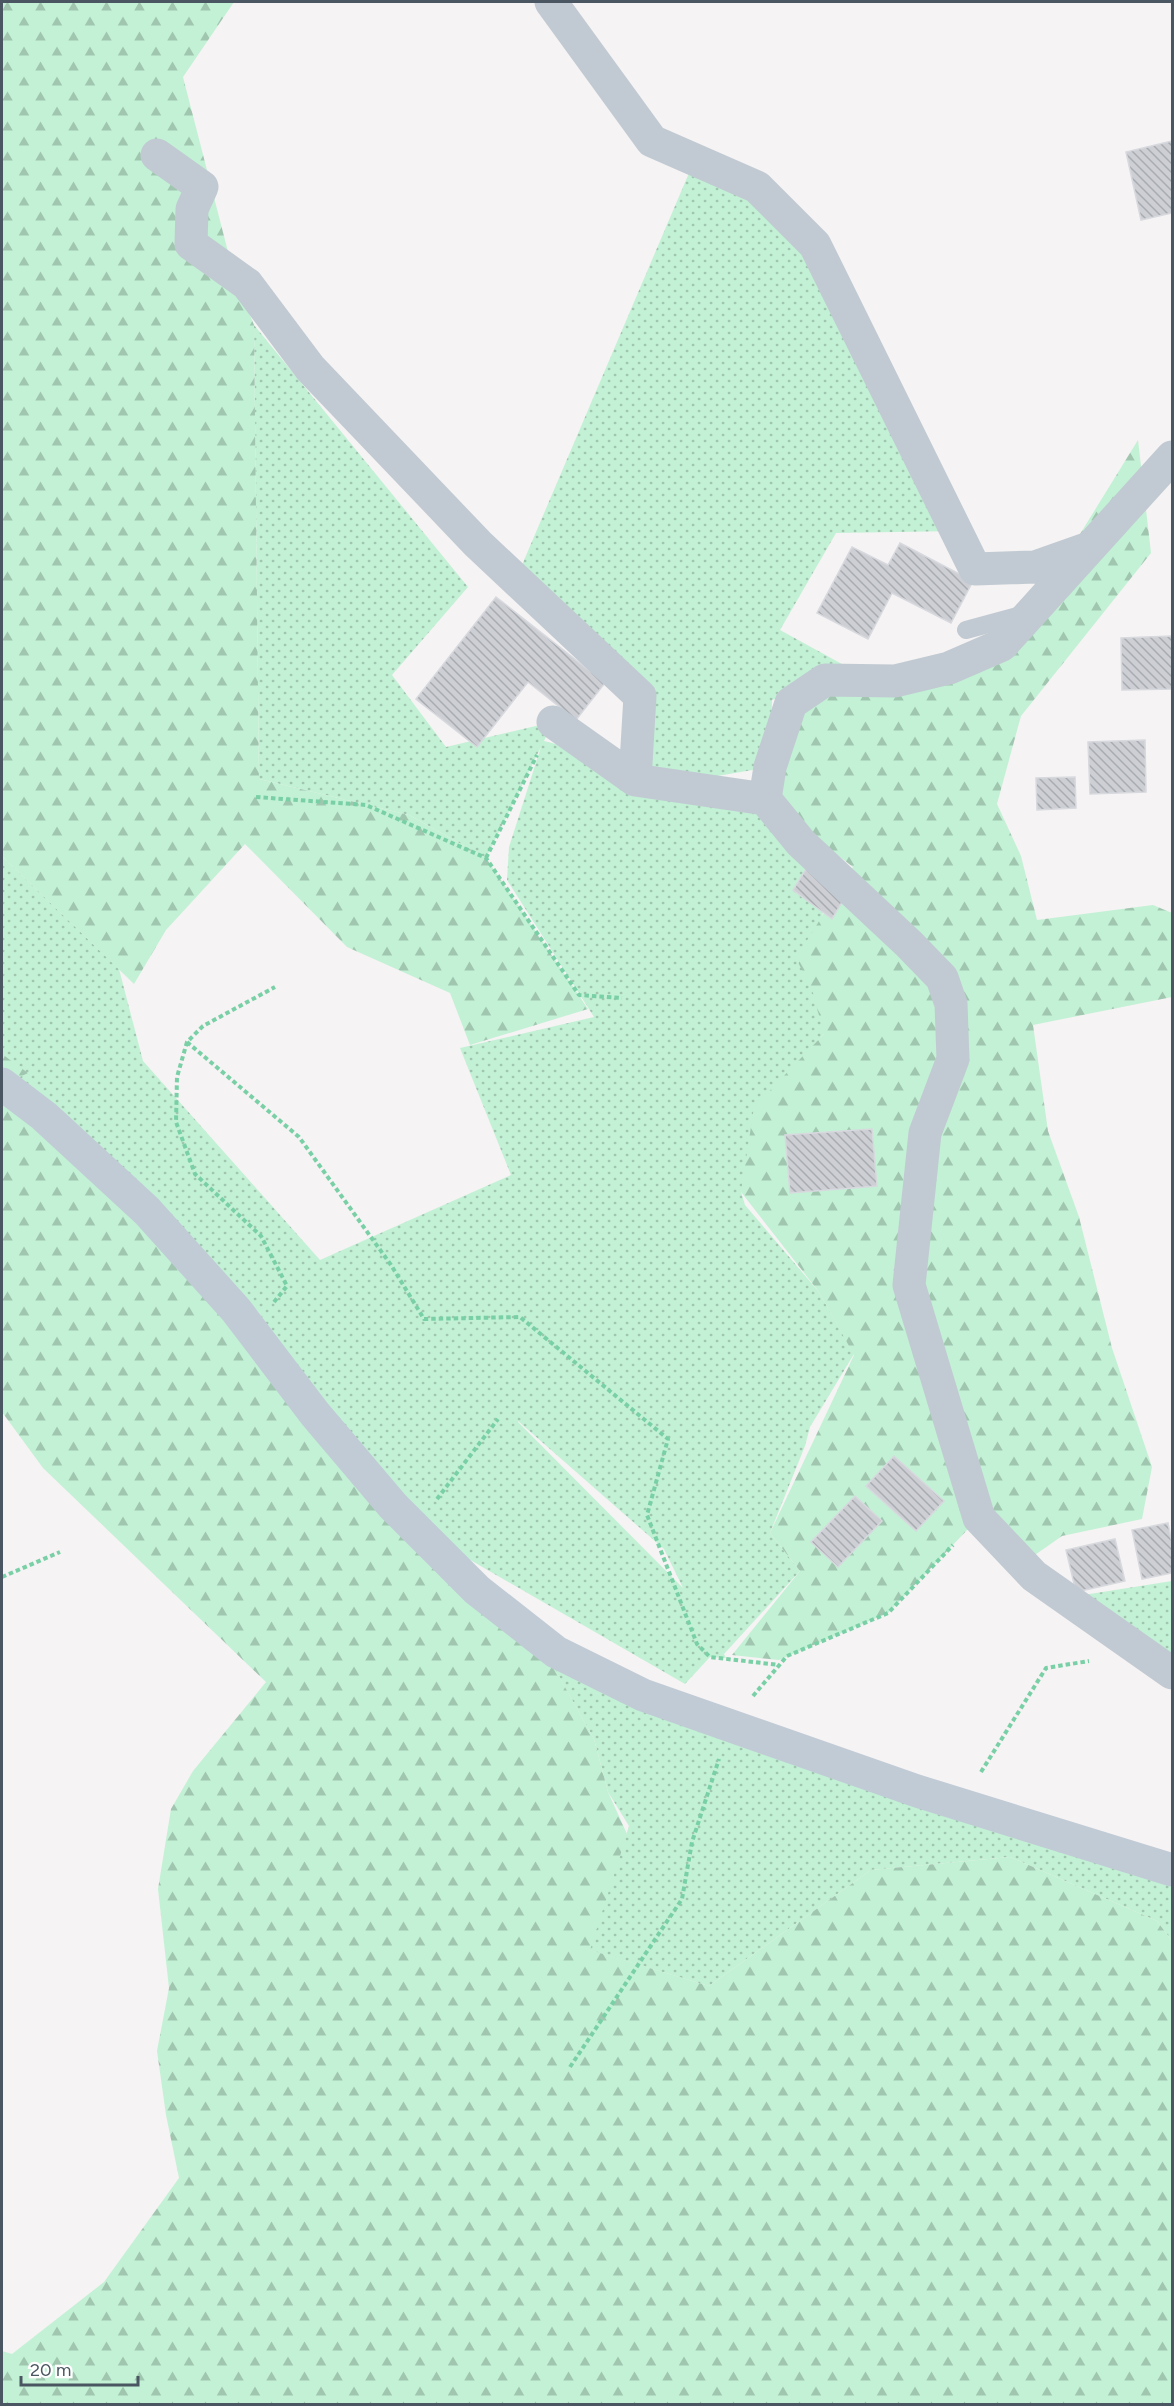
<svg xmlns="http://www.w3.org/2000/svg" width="1174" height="2406" viewBox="0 0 1174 2406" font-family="Figtree,sans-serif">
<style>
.grass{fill:url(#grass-dots);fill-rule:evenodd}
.forest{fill:url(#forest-firs)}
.building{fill:url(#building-back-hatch);stroke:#d7d9de;stroke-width:1.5}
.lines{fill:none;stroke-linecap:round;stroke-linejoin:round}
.path{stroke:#7ad0a6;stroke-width:4;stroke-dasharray:4.5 3;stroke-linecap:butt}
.lane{stroke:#c1cad2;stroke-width:18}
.street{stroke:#c1cad2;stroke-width:33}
.secondary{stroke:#c1cbd6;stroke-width:33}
</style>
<defs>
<pattern id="grass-dots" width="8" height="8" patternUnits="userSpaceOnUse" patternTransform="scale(1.5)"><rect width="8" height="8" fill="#c3f1d5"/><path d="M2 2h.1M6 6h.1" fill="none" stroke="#a0c6b0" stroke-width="1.8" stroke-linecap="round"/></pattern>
<pattern id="forest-firs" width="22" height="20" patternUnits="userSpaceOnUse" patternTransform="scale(1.5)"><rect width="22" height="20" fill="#c3f1d5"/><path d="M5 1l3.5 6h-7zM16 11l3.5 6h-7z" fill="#a0c6b0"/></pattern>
<pattern id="building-back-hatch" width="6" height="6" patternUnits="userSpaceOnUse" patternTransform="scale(1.5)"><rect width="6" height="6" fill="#cdcfd5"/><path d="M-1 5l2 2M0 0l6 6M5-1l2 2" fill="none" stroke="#a8abb0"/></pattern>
</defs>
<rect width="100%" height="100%" fill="#f5f3f3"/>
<path class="grass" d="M695,159L815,245L957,531L836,533L780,630L871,680H825L772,700L770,767L694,780L822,845L824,1034L793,1068L741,1192L745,1205L819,1292L854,1354L810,1427L805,1446L770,1533L800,1571L724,1654L726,1658L710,1657L685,1684L415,1528L258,1312L2,1086V856L119,969L143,1061L320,1260L511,1175L460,1048L594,1017L507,880L509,847L541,747L486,858L409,815L259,779L254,325L468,587L392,675L446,747L553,722L544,741L641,766L640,696L516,579ZM518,1421L664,1549L683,1588L518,1422Z
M1172,1581V1666L1077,1596Z
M549,1659L1172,1882V1941L1157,1921L1010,1857L871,1870L709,1986L589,1950L629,1826L608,1792L594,1739Z"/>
<path class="forest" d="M2,2H234L183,77L234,275L254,325L259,779L409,815L486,858L588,1009L470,1045L450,993L347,947L245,844L166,930L134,984L2,856Z
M1138,440L1151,553L1021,716L997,804L1021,856L1037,920L1153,905L1172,913V997L1033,1025L1048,1131L1079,1217L1112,1348L1152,1467L1142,1519L1062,1536L1022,1564L970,1527L888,1613L779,1660L732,1655L800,1571L770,1533L854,1355L819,1292L741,1192L754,1107L824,1034L813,993L796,958L853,867L765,799L791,703L901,679L1032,612Z
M2,1054L28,1073L3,1085L537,1637L594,1739L608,1792L627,1834L590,1950L709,1986L871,1870L1010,1857L1157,1921L1172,1941V2404H2V2351L12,2354L104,2282L179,2178L166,2115L157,2051L169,1988L158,1889L171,1809L193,1771L266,1682L43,1468L2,1412Z"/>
<path class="building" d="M1172,141V213L1141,220L1126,152Z
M900,543L973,581L951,623L892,593L868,639L817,613L852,547L888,565Z
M496,597L605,683L576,720L528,682L477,747L416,699Z
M1172,636V689L1122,690L1121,638Z
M1145,740L1146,792L1090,794L1088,742Z
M1075,777L1076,808L1037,810L1036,778Z
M806,869L844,899L832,919L793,890Z
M872,1129L877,1186L790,1193L785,1135Z
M894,1456L944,1501L916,1531L866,1486Z
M855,1496L882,1521L838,1567L811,1542Z
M1168,1523L1172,1543V1573L1142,1579L1132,1530Z
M1115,1539L1125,1581L1076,1592L1066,1550Z"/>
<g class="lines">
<path class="path" d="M256,797L366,805L486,858L579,995L622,998
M486,858L537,755
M187,1042L299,1137L391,1265L424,1319L520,1317L668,1439L647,1515L697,1644L710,1657L779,1665
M274,1302L287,1286L261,1236L195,1174L176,1122L177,1077L187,1042L203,1026L275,987
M437,1499L498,1419
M2,1577L60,1552
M753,1696L787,1656L888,1613L953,1545
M981,1772L1046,1668L1089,1661
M570,2067L682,1899L692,1842L719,1759"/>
<path class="lane" d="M966,630L1025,614"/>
<path class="street" d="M551,2L652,141L757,187L815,245L975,569L1035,567L1086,549
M157,155L202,187L192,209L191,244L247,284L310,368L478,544L640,696L635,780
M1172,457L1002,645L949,668L895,681L825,680L791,703L770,767L765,799L801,843L909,944L942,978L951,1004L953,1059L925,1133L909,1285L979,1518L1034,1576L1172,1673
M553,722L635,780L765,799"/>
<path class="secondary" d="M2,1084L44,1116L147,1211L236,1310L315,1414L393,1506L477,1590L556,1652L643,1695L917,1791L1172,1870"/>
</g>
<rect width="1174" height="2406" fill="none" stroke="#4a5661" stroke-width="6"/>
<path d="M21 2376v9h117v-9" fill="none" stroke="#4a5661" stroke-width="3"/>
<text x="30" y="2376" font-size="18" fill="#4a5661" stroke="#ffffff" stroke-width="4.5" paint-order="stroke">20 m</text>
</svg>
